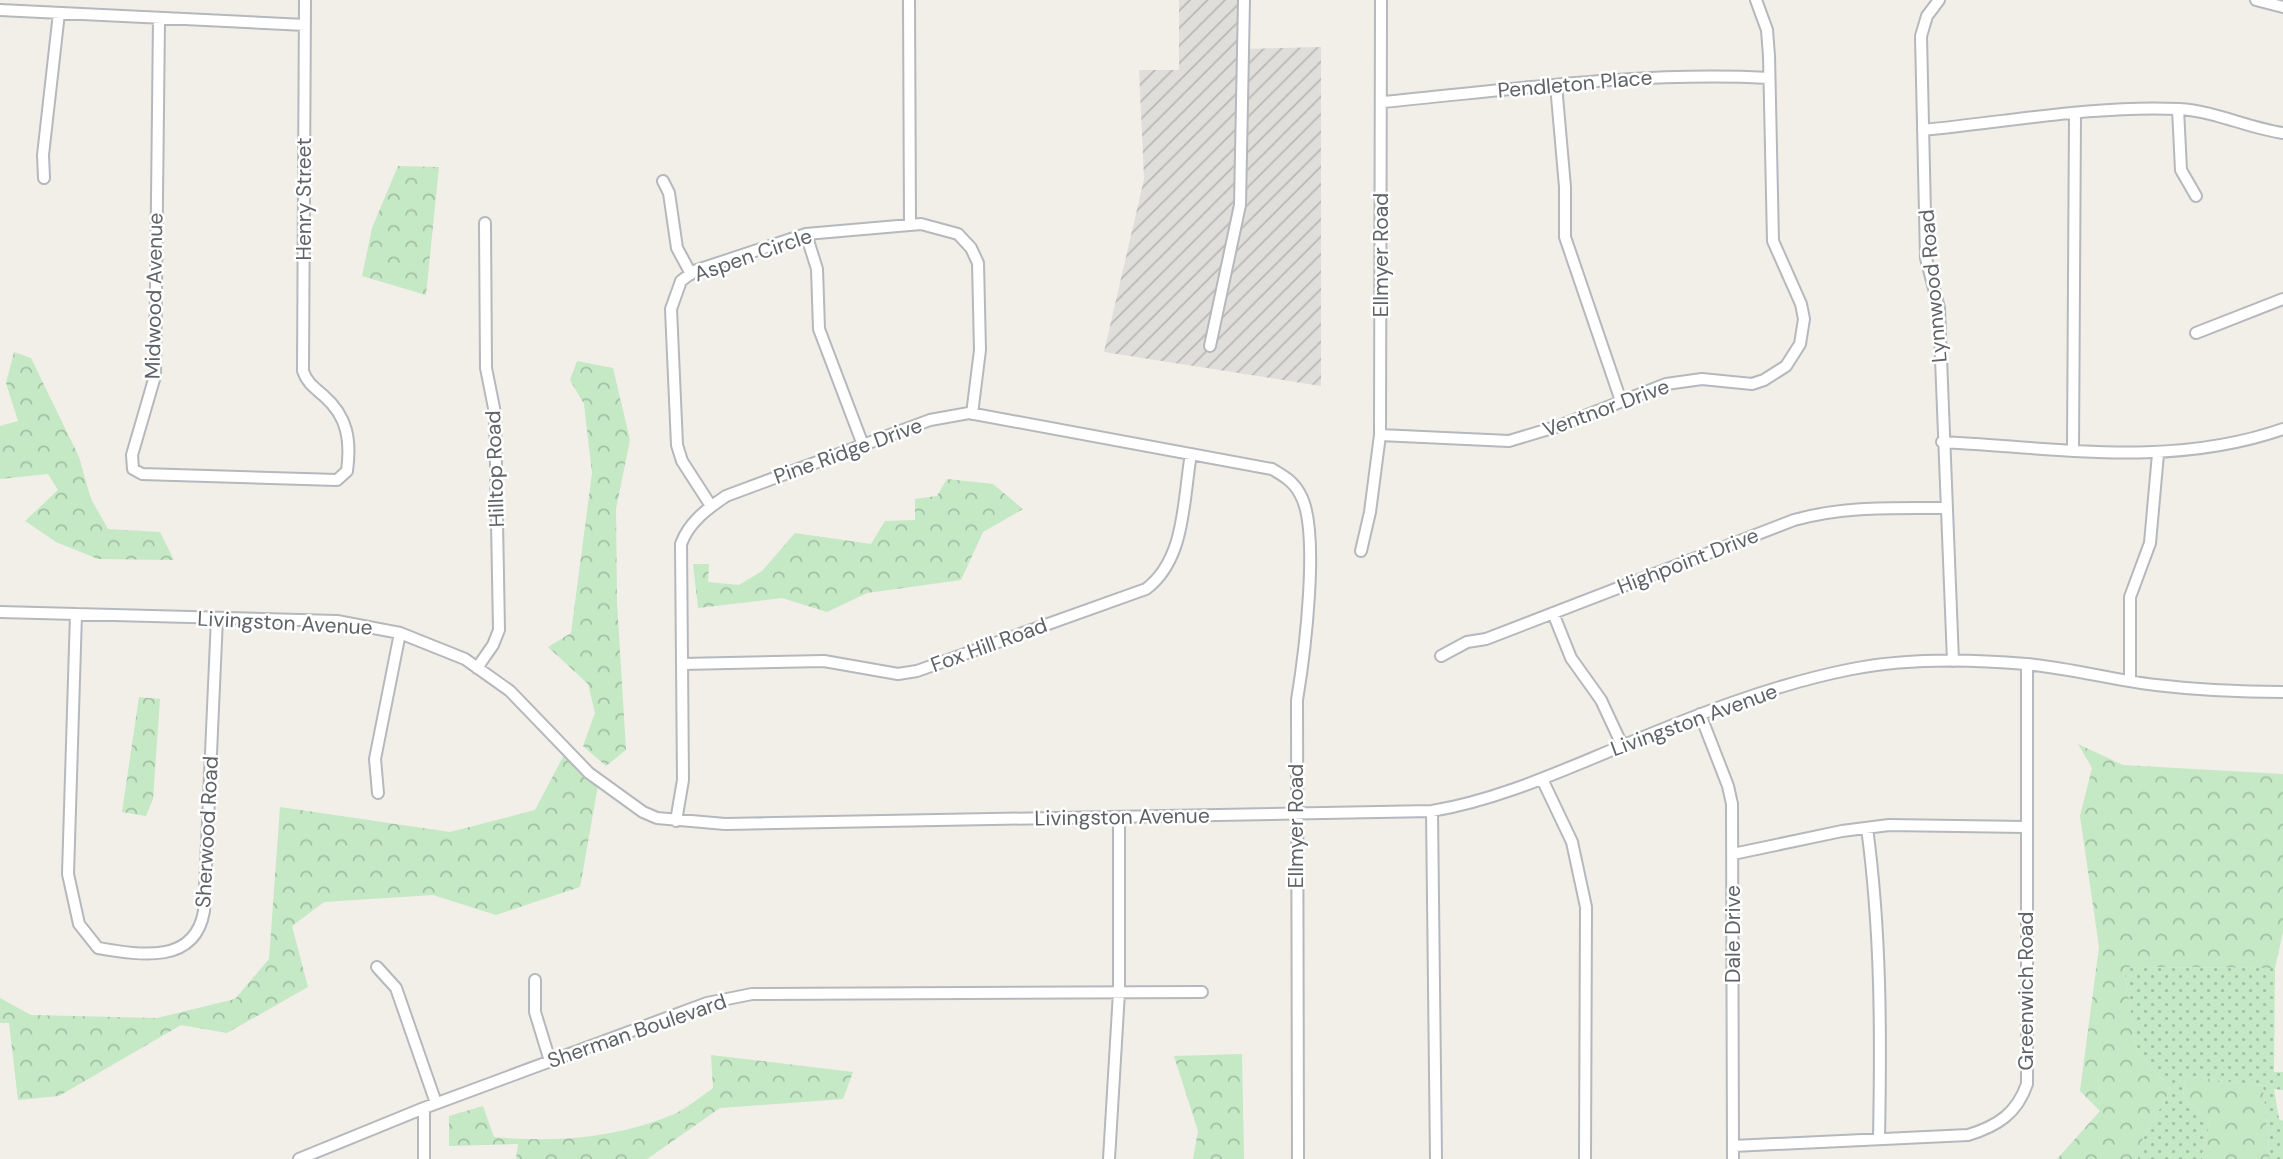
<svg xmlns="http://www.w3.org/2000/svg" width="2283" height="1159" viewBox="0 0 2283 1159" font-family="'DM Sans',sans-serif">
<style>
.industrial{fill:url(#industrial-furrows)}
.forest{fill:url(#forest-crowns)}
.park{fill:url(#park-dots)}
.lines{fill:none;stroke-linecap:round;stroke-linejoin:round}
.minor-casing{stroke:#b5b8bc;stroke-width:14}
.minor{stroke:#fff;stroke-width:10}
.labels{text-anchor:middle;stroke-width:5;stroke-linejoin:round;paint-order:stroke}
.street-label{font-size:21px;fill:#5f6368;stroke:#fff}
</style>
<defs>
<pattern id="industrial-furrows" width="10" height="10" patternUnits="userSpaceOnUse" patternTransform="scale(1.75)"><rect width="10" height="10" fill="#e0deda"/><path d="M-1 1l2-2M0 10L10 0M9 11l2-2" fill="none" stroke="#b9b8b5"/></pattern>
<pattern id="forest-crowns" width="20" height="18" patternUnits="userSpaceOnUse" patternTransform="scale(1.75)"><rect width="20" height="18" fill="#c5e8c5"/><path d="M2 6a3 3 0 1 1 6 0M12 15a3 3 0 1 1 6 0" fill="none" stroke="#a3c0a4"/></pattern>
<pattern id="park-dots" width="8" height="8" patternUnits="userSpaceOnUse" patternTransform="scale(1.75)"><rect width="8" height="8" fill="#c5e8c5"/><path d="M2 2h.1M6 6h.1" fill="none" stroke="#a3c0a4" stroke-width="1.8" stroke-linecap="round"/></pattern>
</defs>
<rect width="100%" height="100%" fill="#f1efe8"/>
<path class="industrial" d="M1179,0H1244V49L1321,47V386L1104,352L1144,179L1139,70H1179Z"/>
<path class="forest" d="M398,166L439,167L426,295L362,276L372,228Z
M14,352L31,358L79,457L91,499L108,529L160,532L174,560L98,559L56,542L25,521L58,490L48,474L0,479V426L18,421L6,383Z
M577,361L613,368L630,440L616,509L617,602L626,750L606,766L583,746L595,713L588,684L548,647L571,633L592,473L584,404L570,380Z
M947,479L993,484L1023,509L983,532L961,580L867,593L827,612L782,598L698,608L693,564H709L708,582L739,585L762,571L795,533L871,544L885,521L915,520V499L937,496Z
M139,697L160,699L153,799L146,816L122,812Z
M2078,744L2123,765L2283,774V932L2275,968L2124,967L2137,1052L2171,1089L2138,1148V1159H2057L2100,1111L2080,1091L2099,947L2080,816L2092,768Z
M566,751L599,780L580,887L496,915L433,895L324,902L292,926L308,987L227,1033L181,1025L59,1096L18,1100L9,1023H0V998L31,1015L157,1018L235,999L269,959L280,807L450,832L535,810Z
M1242,1054L1244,1159H1193L1198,1131L1174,1056Z
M711,1055L853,1072L843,1099L720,1108L647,1159H516L518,1144L449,1146V1116L483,1106L494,1137C554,1143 617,1138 672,1115C686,1109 700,1097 713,1088Z
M2185,1076L2263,1086L2270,1159H2201L2210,1122L2183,1097Z"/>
<path class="park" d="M2124,967L2275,968L2274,1072H2283V1090L2274,1089L2279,1119L2283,1121V1159H2270L2263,1086L2185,1076L2183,1097L2210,1122L2201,1159H2138V1148L2171,1089L2137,1052Z"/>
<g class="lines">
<g class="minor-casing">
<path id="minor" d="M909,0L910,224
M1939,0L1927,16L1921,36L1926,258L1939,308L1953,661
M2256,0L2283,7
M0,10L305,25
M159,20L155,376L132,455L133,469L142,474L337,480L347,471C351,441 348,417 324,396C315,388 307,383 303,371L305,0
M1556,85L1565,187V237L1621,401
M1382,102C1510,90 1640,71 1769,78
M2178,109L2181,170L2196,196
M1923,130C2006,122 2096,105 2179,109C2215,111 2248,128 2283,133
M44,178L43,155L59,13
M663,181L669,193L677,248L691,274
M806,234L817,269L819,329L863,445
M2196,333L2283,299
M1210,346L1240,205L1244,0
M1380,435L1509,441L1559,426L1666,384L1702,379L1752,384L1764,380L1786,366L1800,344L1804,319L1801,304L1773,241L1769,56L1767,30L1756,0
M1942,442C2059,448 2171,468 2283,429
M2073,448L2075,115
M711,506L682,461L677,445L671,309L681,281L694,271L806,234L921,224L958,234L971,248L978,263L980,350L972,414
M1361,551L1370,512L1380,435L1381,0
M0,612L337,621L400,633L465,659L510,691L589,773L643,812L657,818L725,824L1432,811C1497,800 1556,773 1617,748C1693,716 1771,685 1852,669C1908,658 1969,659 2026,664C2070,668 2113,680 2156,685C2198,690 2241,692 2283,692
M1553,613L1571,658L1601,700L1622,745
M76,614L68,874L79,924L98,948C140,955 195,965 204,911L217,618
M1441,656L1467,642L1486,639L1794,520C1844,506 1893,508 1944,508
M682,664L824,661L898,674L917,671L1146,589C1186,559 1183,499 1191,454
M477,668L493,645L499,630L495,413L486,368L485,223
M2130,681V597L2150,543L2158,454
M1700,714L1728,786L1732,804L1733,1159
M1542,779L1572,842L1586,907L1585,1159
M378,793L375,759L400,633
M1432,811L1436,1159
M676,821L683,780L681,544C689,522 707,509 726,496L930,420L969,413L1272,469C1284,476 1294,482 1300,494C1321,529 1304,658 1297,700L1298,1159
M1867,828C1881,931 1881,1034 1879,1138
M1733,854L1842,831L1889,825L2025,827
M377,967L396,988L436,1103
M535,980V1012L550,1061
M1733,1146L1968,1135C1998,1126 2017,1113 2027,1084V664
M299,1159L424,1108L707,1003L752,994L1202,992
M424,1159V1108
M1109,1159L1119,992V817"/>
</g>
<use href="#minor" class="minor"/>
</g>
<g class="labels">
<g class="street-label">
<text transform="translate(1575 84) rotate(-5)" y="7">Pendleton Place</text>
<text transform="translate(304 199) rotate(-90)" y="7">Henry Street</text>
<text transform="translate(753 255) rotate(-19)" y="7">Aspen Circle</text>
<text transform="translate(1381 255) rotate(-90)" y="7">Ellmyer Road</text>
<text transform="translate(1933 286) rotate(-95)" y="7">Lynnwood Road</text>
<text transform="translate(154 296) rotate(-89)" y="7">Midwood Avenue</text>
<text transform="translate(1606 408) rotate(-20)" y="7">Ventnor Drive</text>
<text transform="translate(848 451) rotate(-20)" y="7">Pine Ridge Drive</text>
<text transform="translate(495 469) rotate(-92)" y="7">Hilltop Road</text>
<text transform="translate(1688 561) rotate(-21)" y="7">Highpoint Drive</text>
<text transform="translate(285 623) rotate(3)" y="7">Livingston Avenue</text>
<text transform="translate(989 645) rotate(-20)" y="7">Fox Hill Road</text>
<text transform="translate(1694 720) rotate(-20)" y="7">Livingston Avenue</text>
<text transform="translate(1122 817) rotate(-1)" y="7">Livingston Avenue</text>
<text transform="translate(1296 826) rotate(-90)" y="7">Ellmyer Road</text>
<text transform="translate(207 832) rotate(-87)" y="7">Sherwood Road</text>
<text transform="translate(1733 934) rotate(-90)" y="7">Dale Drive</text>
<text transform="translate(2026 991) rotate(-90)" y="7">Greenwich Road</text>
<text transform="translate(637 1031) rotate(-19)" y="7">Sherman Boulevard</text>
</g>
</g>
</svg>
